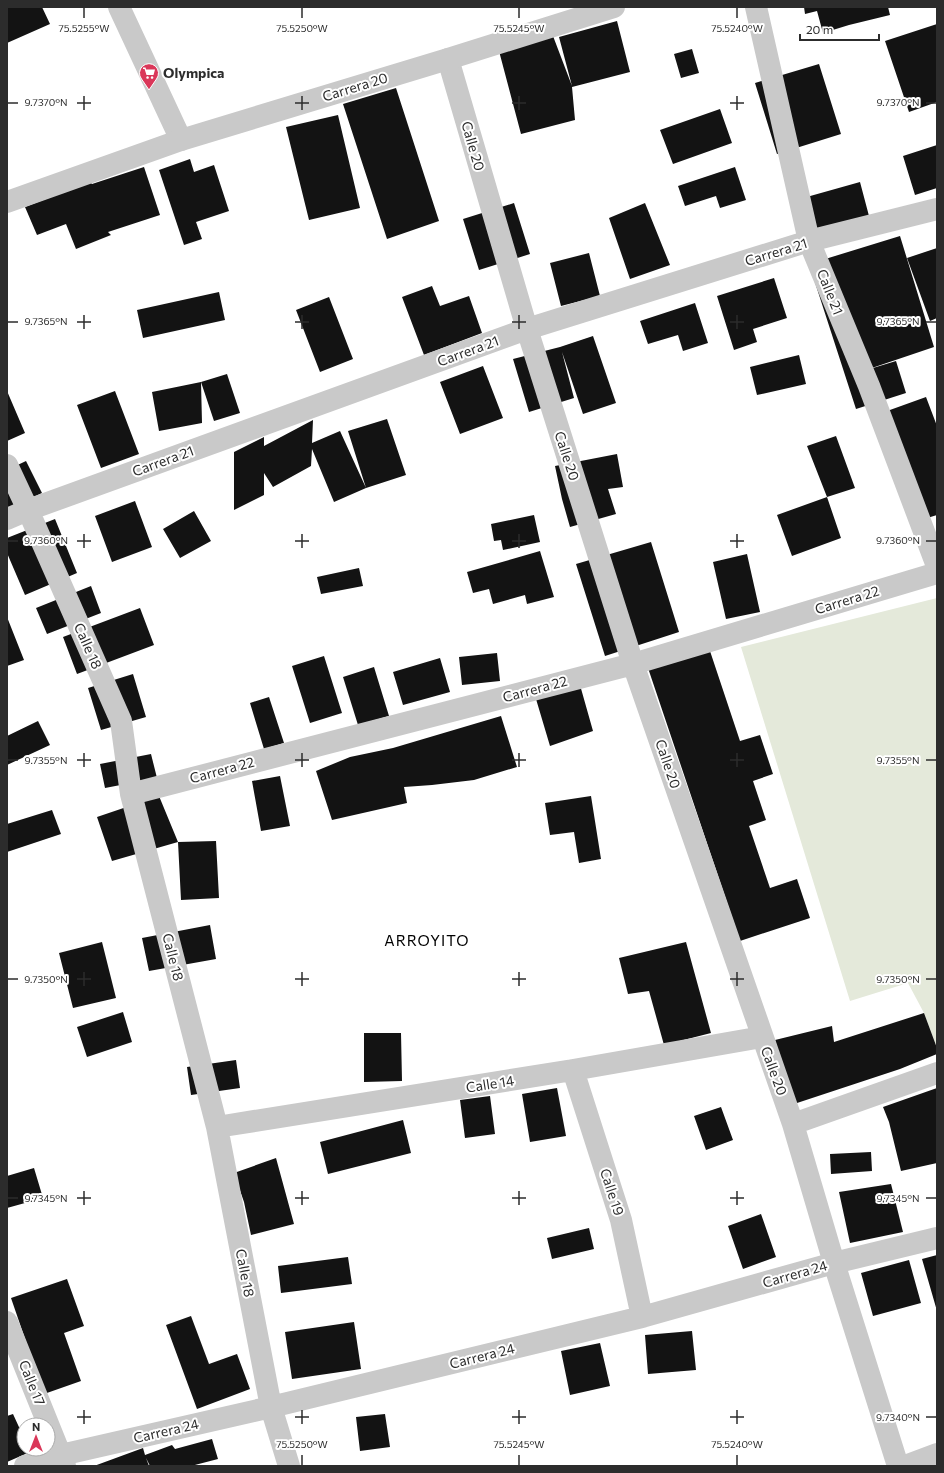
<svg xmlns="http://www.w3.org/2000/svg" width="944" height="1473" viewBox="0 0 944 1473" font-family="Commissioner,sans-serif">
<style>
.green{fill:#e4e9da}
.building{fill:#131313}
.lines{fill:none;stroke-linecap:round;stroke-linejoin:round}
.minor{stroke:#c9c9c9;stroke-width:22}
.tertiary{stroke:#c9c9c9;stroke-width:22}
.ticks{fill:none;stroke:#2c2c2c;stroke-width:1.5}
.labels{text-anchor:middle;stroke-width:4;stroke-linejoin:round;paint-order:stroke}
.poi-label{font-size:14px;font-weight:bold;fill:#2c2c2c;stroke:#fff;text-anchor:start}
.street-label{font-size:14px;fill:#2c2c2c;stroke:#fff}
.neighbourhood-label{font-size:15px;letter-spacing:1px;fill:#000;stroke:#fff}
.ticks-label{font-size:10px;text-anchor:middle;fill:#2c2c2c;stroke:#fff;stroke-width:4;stroke-linejoin:round;paint-order:stroke}
</style>
<rect width="100%" height="100%" fill="#fff"/>
<path class="green" d="M937,598V1048L924,1013L908,983L850,1001L741,647Z"/>
<path class="building" d="M7,7H42L50,24L7,43Z
M804,7H888L890,15L849,25L823,33L817,11L805,14Z
M617,21L630,72L572,87L575,120L521,134L499,51L553,36L572,86L559,37Z
M937,24V102L909,112L885,41Z
M692,49L699,73L681,78L674,54Z
M819,64L841,134L777,154L755,83Z
M396,88L439,221L387,239L343,104Z
M720,109L732,143L673,164L660,130Z
M338,115L360,208L309,220L286,127Z
M937,145V188L915,195L903,156Z
M190,159L194,172L214,165L229,211L196,222L202,239L184,245L159,170Z
M144,167L160,215L108,232L111,235L76,249L66,224L37,235L25,207L90,182L92,184Z
M735,167L746,200L720,208L716,196L685,206L678,186Z
M860,182L869,216L805,234L796,200Z
M514,203L530,254L479,270L463,219Z
M645,203L670,265L630,279L609,218Z
M900,236L934,347L863,371L896,361L906,393L856,409L809,264Z
M937,248V318L930,321L907,258Z
M589,253L600,296L561,306L550,263Z
M774,278L787,318L753,329L757,342L734,350L717,296Z
M432,286L440,306L469,296L482,333L424,355L402,297Z
M219,292L225,320L143,338L137,310Z
M329,297L353,359L320,372L296,310Z
M695,303L708,343L683,351L678,335L648,344L640,321Z
M593,336L616,403L583,414L562,352L574,398L529,412L513,359L560,347Z
M799,355L806,384L757,395L750,367Z
M483,366L503,418L460,434L440,382Z
M227,374L240,413L214,421L201,382Z
M201,382L202,423L159,431L152,392Z
M7,391L25,433L7,441Z
M115,391L139,454L101,468L77,405Z
M926,397L937,426V515L911,523L876,415Z
M387,419L406,475L366,488L348,431Z
M313,420L312,443L340,431L366,488L334,502L312,449L311,466L273,487L264,473V495L234,510V452L264,437V446Z
M836,436L855,488L827,497L807,446Z
M617,454L623,487L608,489L616,514L570,527L562,499L555,466Z
M26,461L42,493L7,510V470Z
M827,497L841,538L792,556L777,515Z
M135,501L152,547L112,562L95,516Z
M194,511L211,541L180,558L163,529Z
M534,515L540,542L503,550L501,540L494,541L491,524Z
M55,519L77,573L25,595L7,553V538Z
M651,542L679,632L605,656L576,564Z
M540,551L554,597L527,604L525,595L493,604L489,589L473,593L467,572Z
M747,554L760,612L726,619L713,562Z
M359,568L363,586L321,594L317,577Z
M91,586L101,613L47,634L36,608Z
M140,608L154,645L77,674L63,637Z
M7,617L24,660L7,666Z
M709,648L740,741L760,735L773,774L753,781L766,820L749,826L770,888L797,879L810,918L740,941L648,668Z
M497,653L500,681L462,685L459,657Z
M324,656L342,713L310,723L292,666Z
M440,658L450,692L403,705L393,672Z
M374,667L389,716L358,725L343,677Z
M133,674L146,717L101,730L88,688Z
M580,685L593,731L550,746L536,699Z
M269,697L284,743L264,749L250,703Z
M501,716L517,767L474,780L432,785L404,787L407,803L332,820L316,771L350,757L393,748Z
M38,721L50,745L7,765V736Z
M151,754L157,778L105,788L100,764Z
M280,776L290,826L261,831L252,781Z
M159,796L178,842L216,841L219,898L181,900L178,842L112,861L97,817Z
M591,796L601,859L579,863L574,832L550,835L545,803Z
M52,810L61,834L7,852V824Z
M210,925L216,959L149,971L142,938Z
M102,942L116,998L73,1008L59,953Z
M686,942L711,1033L664,1045L649,991L628,994L619,958Z
M123,1012L132,1042L87,1057L77,1027Z
M924,1013L937,1048V1054L900,1069L794,1104L775,1040L832,1026L834,1042Z
M364,1033H401L402,1081L364,1082Z
M236,1060L240,1088L191,1095L187,1067Z
M557,1088L566,1136L530,1142L522,1094Z
M937,1088V1163L901,1171L889,1122L883,1107Z
M490,1096L495,1134L465,1138L460,1100Z
M721,1107L733,1140L706,1150L694,1116Z
M403,1120L411,1153L328,1174L320,1142Z
M871,1152L872,1171L831,1174L830,1154Z
M276,1158L294,1224L251,1235L244,1202L234,1173Z
M34,1168L43,1198L7,1208V1176Z
M891,1184L903,1232L850,1243L839,1192Z
M761,1214L776,1257L743,1269L728,1226Z
M589,1228L594,1249L552,1259L547,1238Z
M937,1255V1311L922,1259Z
M348,1257L352,1284L281,1293L278,1266Z
M909,1260L921,1303L873,1316L861,1273Z
M67,1279L84,1326L64,1333L81,1381L44,1394L11,1298Z
M191,1316L209,1364L237,1354L250,1389L197,1409L166,1325Z
M354,1322L361,1369L292,1379L285,1332Z
M692,1331L696,1370L648,1374L645,1335Z
M600,1343L610,1386L570,1395L561,1351Z
M13,1414L24,1438V1449H29L30,1452L7,1462V1416Z
M385,1414L390,1447L360,1451L356,1417Z
M212,1439L218,1459L191,1466H150L146,1458L149,1466H94L143,1448L145,1455L172,1445L175,1449Z"/>
<g class="lines">
<path class="minor" d="M119,7L181,140
M756,7L809,241L869,386L937,566
M448,59L527,329L633,664L793,1124L834,1263L898,1466
M7,465L28,510L121,721L131,794L217,1127L271,1407L289,1466
M7,519L28,510L527,329L809,241L937,209
M131,794L633,664L937,573
M573,1070L621,1220L642,1317
M793,1124L937,1073
M217,1127L573,1070L762,1037
M7,1322L65,1466
M25,1466L61,1455L271,1407L642,1317L834,1263L937,1238
M905,1466L937,1454"/>
<path class="tertiary" d="M7,202L181,140L448,59L614,7"/>
</g>
<path class="ticks" d="M84,8V18M302,8V18M519,8V18M737,8V18M84,96V110M302,96V110M519,96V110M737,96V110M8,103H18M77,103H91M295,103H309M512,103H526M730,103H744M926,103H936M84,315V329M302,315V329M519,315V329M737,315V329M8,322H18M77,322H91M295,322H309M512,322H526M730,322H744M926,322H936M84,534V548M302,534V548M519,534V548M737,534V548M8,541H18M77,541H91M295,541H309M512,541H526M730,541H744M926,541H936M84,753V767M302,753V767M519,753V767M737,753V767M8,760H18M77,760H91M295,760H309M512,760H526M730,760H744M926,760H936M84,972V986M302,972V986M519,972V986M737,972V986M8,979H18M77,979H91M295,979H309M512,979H526M730,979H744M926,979H936M84,1191V1205M302,1191V1205M519,1191V1205M737,1191V1205M8,1198H18M77,1198H91M295,1198H309M512,1198H526M730,1198H744M926,1198H936M84,1410V1424M302,1410V1424M519,1410V1424M737,1410V1424M77,1417H91M295,1417H309M512,1417H526M730,1417H744M926,1417H936M302,1455V1465M519,1455V1465M737,1455V1465"/>
<defs>
<g id="supermarket-pin" transform="scale(1)"><path d="M0 17L-7.5 6A9.5 9.5 0 1 1 7.5 6Z" fill="#da3759" stroke="#fff"/><path d="M-6-5.5h2.5l.6 2H6L4.5 2H-2.5L-4.4-4H-6ZM-1.5 3.2a1.3 1.3 0 1 0 .1 0ZM3 3.2a1.3 1.3 0 1 0 .1 0Z" fill="#fff"/></g>
</defs>
<g fill-rule="evenodd">
<use href="#supermarket-pin" x="149" y="73"/>
</g>
<g class="labels">
<g class="poi-label">
<text x="163" y="78">Olympica</text>
</g>
<g class="street-label">
<text transform="translate(355 87) rotate(-17)" y="5">Carrera 20</text>
<text transform="translate(473 146) rotate(74)" y="5">Calle 20</text>
<text transform="translate(776 252) rotate(-17)" y="5">Carrera 21</text>
<text transform="translate(830 292) rotate(68)" y="5">Calle 21</text>
<text transform="translate(468 351) rotate(-20)" y="5">Carrera 21</text>
<text transform="translate(567 456) rotate(72)" y="5">Calle 20</text>
<text transform="translate(163 461) rotate(-20)" y="5">Carrera 21</text>
<text transform="translate(847 600) rotate(-17)" y="5">Carrera 22</text>
<text transform="translate(88 646) rotate(66)" y="5">Calle 18</text>
<text transform="translate(535 689) rotate(-15)" y="5">Carrera 22</text>
<text transform="translate(668 764) rotate(71)" y="5">Calle 20</text>
<text transform="translate(222 770) rotate(-15)" y="5">Carrera 22</text>
<text transform="translate(173 957) rotate(76)" y="5">Calle 18</text>
<text transform="translate(774 1071) rotate(70)" y="5">Calle 20</text>
<text transform="translate(490 1084) rotate(-9)" y="5">Calle 14</text>
<text transform="translate(612 1192) rotate(72)" y="5">Calle 19</text>
<text transform="translate(245 1273) rotate(79)" y="5">Calle 18</text>
<text transform="translate(795 1274) rotate(-16)" y="5">Carrera 24</text>
<text transform="translate(482 1356) rotate(-14)" y="5">Carrera 24</text>
<text transform="translate(32 1383) rotate(68)" y="5">Calle 17</text>
<text transform="translate(166 1431) rotate(-13)" y="5">Carrera 24</text>
</g>
<g class="neighbourhood-label">
<text x="427" y="946">ARROYITO</text>
</g>
</g>
<g class="ticks-label">
<text x="84" y="32">75.5255°W</text>
<text x="302" y="32">75.5250°W</text>
<text x="519" y="32">75.5245°W</text>
<text x="737" y="32">75.5240°W</text>
<text x="46" y="106">9.7370°N</text>
<text x="898" y="106">9.7370°N</text>
<text x="46" y="325">9.7365°N</text>
<text x="898" y="325">9.7365°N</text>
<text x="46" y="544">9.7360°N</text>
<text x="898" y="544">9.7360°N</text>
<text x="46" y="764">9.7355°N</text>
<text x="898" y="764">9.7355°N</text>
<text x="46" y="983">9.7350°N</text>
<text x="898" y="983">9.7350°N</text>
<text x="46" y="1202">9.7345°N</text>
<text x="898" y="1202">9.7345°N</text>
<text x="898" y="1421">9.7340°N</text>
<text x="302" y="1448">75.5250°W</text>
<text x="519" y="1448">75.5245°W</text>
<text x="737" y="1448">75.5240°W</text>
</g>
<rect width="944" height="1473" fill="none" stroke="#2c2c2c" stroke-width="16"/>
<g transform="translate(36 1437)"><circle r="19" fill="#ffffff" stroke="#ababab"/>
<path d="M0-3L7 15L0 10L-7 15Z" fill="#da3759"/>
<text y="-6" font-size="11" font-weight="bold" text-anchor="middle" fill="#2c2c2c">N</text>
</g>
<path d="M800 34v6h79v-6" fill="none" stroke="#2c2c2c" stroke-width="2"/>
<text x="806" y="34" font-size="12" fill="#2c2c2c" stroke="#ffffff" stroke-width="3" paint-order="stroke">20 m</text>
</svg>
